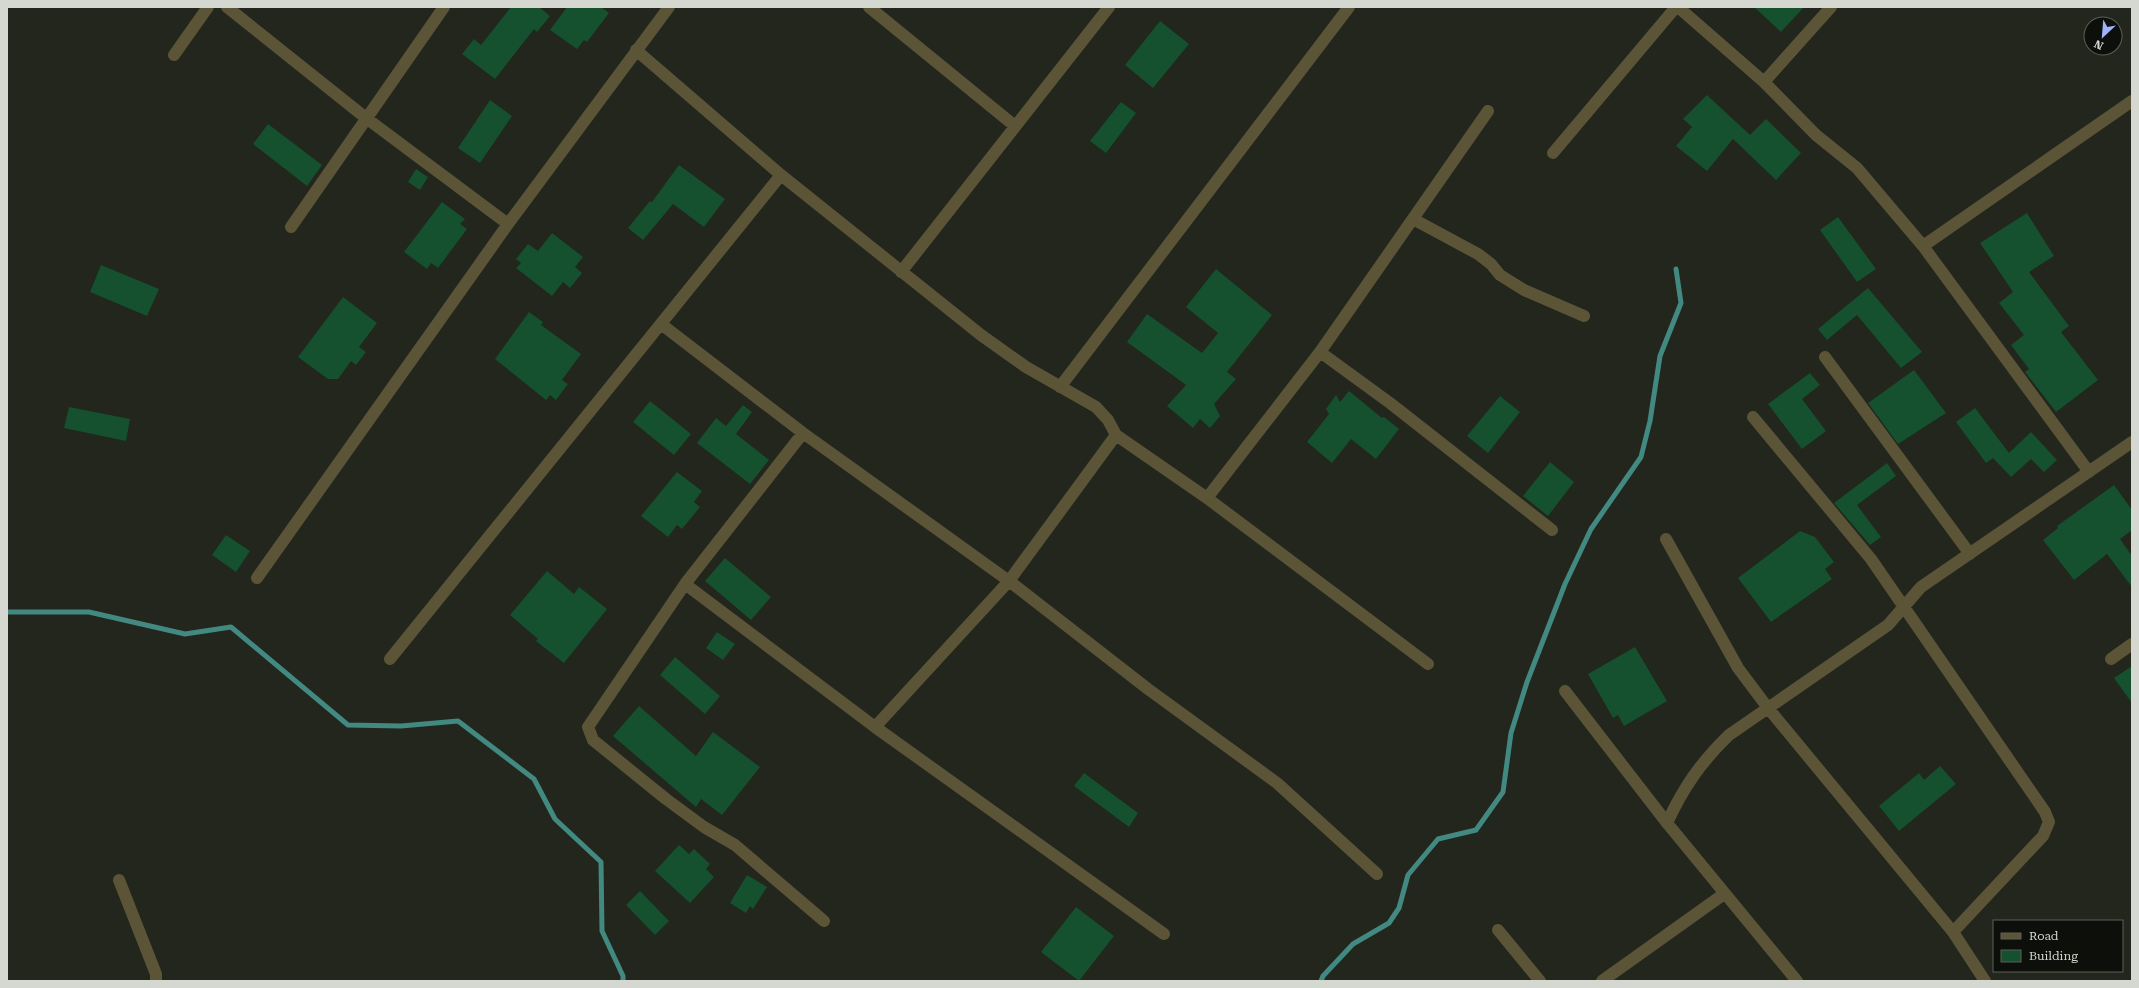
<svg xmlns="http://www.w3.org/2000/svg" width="2139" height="988" viewBox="0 0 2139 988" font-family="'Roboto Serif',serif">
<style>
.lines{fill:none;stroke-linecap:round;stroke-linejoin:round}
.stream{stroke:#428981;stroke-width:5}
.building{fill:#15502f}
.minor{stroke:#5c5437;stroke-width:12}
</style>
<rect width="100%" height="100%" fill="#22261c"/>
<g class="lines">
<path class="stream" d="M7,612H89L185,634L231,627L348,725L401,726L458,721L534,779L555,819L601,862L602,931L623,976V981
M1321,981L1323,976L1353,944L1389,923L1399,908L1408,875L1438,839L1476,830L1503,792L1511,733L1527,682L1565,584L1591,529L1641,457L1650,421L1660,356L1681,303L1676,269"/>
</g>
<path class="building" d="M511,7H539L550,16L537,32L534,29L495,79L462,54L474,39L481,45Z
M567,7H601L609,13L587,42L584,40L577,49L550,30Z
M1754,7H1804L1781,32Z
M1160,21L1189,44L1153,88L1125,65Z
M1707,95L1750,135L1766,119L1801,153L1776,180L1733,139L1707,171L1676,146L1692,127L1683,119Z
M490,100L512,116L480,163L458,148Z
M1121,102L1136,113L1106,153L1090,141Z
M268,124L322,165L307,186L253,144Z
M679,165L725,199L704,227L673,204L643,240L628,228L650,201L652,202Z
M416,169L428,177L420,190L408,182Z
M442,202L465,219L460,224L467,229L438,268L431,263L427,269L404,252Z
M2027,213L2054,256L2029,272L2069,326L2061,332L2098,380L2056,412L2025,372L2029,369L2011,345L2024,335L1999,303L2013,292L1980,243Z
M1838,217L1876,269L1857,282L1820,230Z
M552,233L583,257L575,267L582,273L570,288L563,282L552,296L516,268L521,263L516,259L528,244L538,251Z
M101,265L159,289L147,316L90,292Z
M1216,269L1272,315L1227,372L1236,379L1214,404L1220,416L1210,428L1200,419L1193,428L1167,406L1186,385L1127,342L1147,314L1202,353L1218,333L1186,307Z
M1868,288L1922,352L1901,368L1857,315L1827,340L1818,329Z
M343,297L377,323L359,347L366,352L356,365L351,361L338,379H328L298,357Z
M529,312L543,322L541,325L581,354L562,380L568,384L556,400L550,395L546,400L495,359Z
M1914,370L1946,413L1898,444L1868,403Z
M1810,373L1820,385L1802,399L1826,431L1802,449L1768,404Z
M1349,391L1382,418L1384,417L1399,429L1376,459L1351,439L1332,463L1307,442L1329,414L1326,409L1336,395L1340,402Z
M1500,396L1520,412L1488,453L1467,436Z
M650,401L691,434L674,455L633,422Z
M743,405L752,412L736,434L769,460L750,484L697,443L716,418L726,426Z
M69,407L130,419L126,441L64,428Z
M1975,408L2009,453L2031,432L2057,460L2044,472L2031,459L2011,477L1993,458L1986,463L1956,422Z
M1550,462L1574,482L1548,516L1523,496Z
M1887,463L1896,476L1857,505L1881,537L1870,545L1834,503Z
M677,472L702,491L694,502L700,507L682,529L677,525L668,537L641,516Z
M2114,485L2132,510V530L2120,539L2132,556V587L2107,554L2074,580L2043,540L2058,528L2057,526Z
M1800,531L1815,537L1834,562L1825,569L1832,579L1771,622L1738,578Z
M226,535L250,551L236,572L212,555Z
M725,558L771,597L751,620L705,581Z
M547,571L574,594L579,587L607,609L564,663L536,641L538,639L510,615Z
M717,632L735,644L723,660L706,648Z
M1635,647L1667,701L1624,726L1618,715L1613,718L1588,674Z
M675,657L720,696L705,714L660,675Z
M2132,666V703L2114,678Z
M639,706L696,756L713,732L760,767L722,815L701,799L696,807L613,736Z
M1940,766L1956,784L1899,831L1879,806L1919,773L1924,780Z
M1084,773L1138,813L1129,827L1074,786Z
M679,845L689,854L694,849L710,864L706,869L714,877L690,903L655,871Z
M747,875L767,887L753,909L750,906L746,913L730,903Z
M640,891L669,921L655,935L626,905Z
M1076,907L1114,936L1079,981L1041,952Z"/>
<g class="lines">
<path class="minor" d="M227,7L366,118L508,224
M869,7L1015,126
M1678,7L1764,82L1816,135L1857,168L1923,246L2089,472
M636,50L781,175L981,335L1026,367L1096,407L1108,420L1116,435L1207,498L1428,664
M174,55L208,7
M1764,82L1831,7
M1553,153L1676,7
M1413,219L1478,254L1491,264L1500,275L1524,290L1584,316
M291,227L444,7
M1923,246L2132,101
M901,272L1109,7
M661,324L803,433L1009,581L1148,689L1277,783L1377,874
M1320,352L1390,403L1552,530
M1825,357L1970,554
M1060,387L1349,7
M1753,417L1871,559L2045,812L2049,822L2043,836L1953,932
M803,433L685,584L588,727L593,740L666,799L704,827L735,845L824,921
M1207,498L1320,352L1488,111
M1666,539L1738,668L1768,708L1953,932L1985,981
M257,578L508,224L669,7
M685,584L875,727L1164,934
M390,659L781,175
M2111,659L2132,644
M1565,691L1667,823L1797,981
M875,727L1009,581L1116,435
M1667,823C1683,788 1701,762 1729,735L1888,625L1921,587L2132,442
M119,880L156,974V981
M1498,930L1540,981
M1602,981L1724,894"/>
</g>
<rect width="2139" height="988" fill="none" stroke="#d5d7d1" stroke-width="16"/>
<rect x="1993" y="920" width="130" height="52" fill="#0d0f0a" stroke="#5d5f5a"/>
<rect x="2001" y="933" width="20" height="6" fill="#5c5437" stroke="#5d5f5a"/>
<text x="2029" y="940" font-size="12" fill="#d5d7d1">Road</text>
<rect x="2001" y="950" width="20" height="12" fill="#15502f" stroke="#5d5f5a"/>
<text x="2029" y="960" font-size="12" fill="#d5d7d1">Building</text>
<g transform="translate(2103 36) rotate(206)"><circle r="19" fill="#0d0f0a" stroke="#5d5f5a"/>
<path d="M0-3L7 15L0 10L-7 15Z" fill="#a1b2fd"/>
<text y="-6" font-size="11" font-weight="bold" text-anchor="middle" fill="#d5d7d1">N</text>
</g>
</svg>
